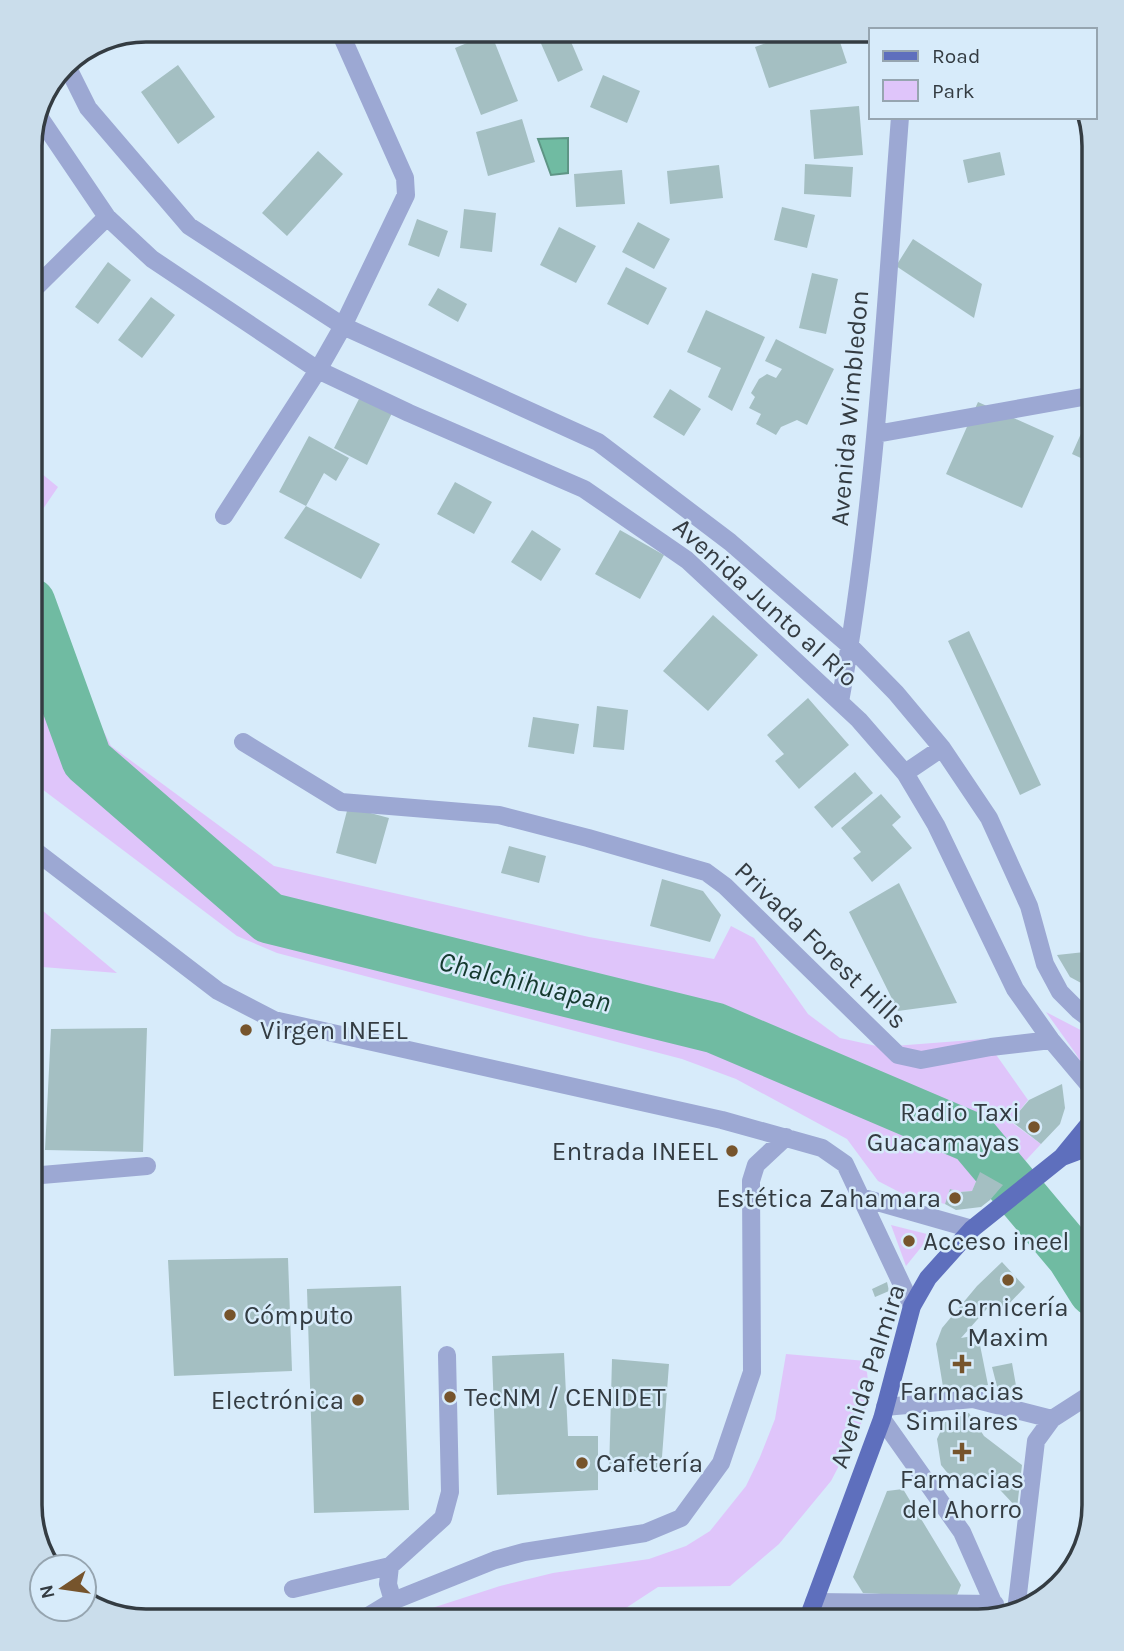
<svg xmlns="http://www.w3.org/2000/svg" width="1124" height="1651" viewBox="0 0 1124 1651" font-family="Karla,sans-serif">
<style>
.green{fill:#dfc5fa}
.water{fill:#70bba2;stroke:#5e9585;stroke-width:2}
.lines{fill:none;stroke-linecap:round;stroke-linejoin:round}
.river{stroke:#70bba2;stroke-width:51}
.building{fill:#a4bfc2}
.minor{stroke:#9ca8d3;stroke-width:18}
.major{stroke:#5e6fbd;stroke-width:18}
.poi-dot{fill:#76542c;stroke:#d7ebfa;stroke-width:2.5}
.labels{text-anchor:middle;stroke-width:5;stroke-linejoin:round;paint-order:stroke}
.street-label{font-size:26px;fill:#343c42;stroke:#d7ebfa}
.poi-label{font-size:26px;fill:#343c42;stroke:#d7ebfa;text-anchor:start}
.water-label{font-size:28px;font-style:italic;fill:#15392e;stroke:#d7ebfa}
.rim{fill:none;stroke:#343c42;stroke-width:3.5}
</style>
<rect width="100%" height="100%" fill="#d7ebfa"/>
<path class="green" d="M30,464L58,487L30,528Z
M30,556L45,613L111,746L274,866L589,937L714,959L731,926L754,938L808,1014L840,1038L881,1047L985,1039L1028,1100L1011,1122L1041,1144L1003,1185L980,1172L972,1191L960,1192L950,1189L945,1204L903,1194L878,1181L847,1139L736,1079L682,1059L277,953L237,936L30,780Z
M30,900L117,973L30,966Z
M1046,1012L1094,1037V1080L1092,1082L1076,1054Z
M891,1225L931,1235L906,1266Z
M786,1354L866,1361L869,1393L864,1418L831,1481L779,1544L730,1586L658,1587L606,1621H392L500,1586L553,1573L649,1559L686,1546L710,1531L746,1486L760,1457L775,1419Z"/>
<path class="water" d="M568,138V173L551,175L538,139Z"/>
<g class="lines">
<path class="river" d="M30,603L87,760L269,918L715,1028L973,1138L1072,1256L1094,1291"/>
</g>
<path class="building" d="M535,30H566L583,70L558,82Z
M771,30H836L847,63L769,88L755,47L774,40Z
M491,33L518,101L481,115L455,48Z
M178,65L215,117L178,144L141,92Z
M603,75L640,91L627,123L590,107Z
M859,106L863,155L814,159L810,110Z
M522,119L535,162L488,176L476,132Z
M318,151L343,174L287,236L262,213Z
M1000,152L1005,175L968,183L963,160Z
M805,164L853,167L851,197L804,194Z
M719,165L723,198L670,204L667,171Z
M622,170L625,204L576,207L574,174Z
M782,207L815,215L807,248L774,240Z
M464,209L496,213L492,252L460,248Z
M417,219L448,231L439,257L408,245Z
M638,222L670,239L654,269L622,252Z
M559,227L596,246L576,283L540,265Z
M913,239L982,284L974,318L896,266Z
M108,262L131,280L98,324L75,307Z
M626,267L667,288L648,325L607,304Z
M812,273L838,279L826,334L799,328Z
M438,288L467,304L458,322L428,305Z
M151,297L175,315L142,358L118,340Z
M706,310L765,337L732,411L708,397L721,368L687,352Z
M776,339L834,369L807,425L797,420L781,427L776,435L756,424L761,414L749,408L755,397L751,393L759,379L767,374L776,378L782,369L765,361Z
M670,389L701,409L684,436L653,417Z
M360,397L392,413L367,465L334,448Z
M978,402L1054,436L1022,508L946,474Z
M1094,404V464L1072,454Z
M309,436L349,458L336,481L324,473L306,506L279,492Z
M455,482L492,502L474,534L437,514Z
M306,506L380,544L361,579L284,538Z
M532,530L561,549L541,581L511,562Z
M620,530L664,555L640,599L595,574Z
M713,615L758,655L708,711L663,671Z
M969,631L1041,785L1020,795L948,641Z
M808,698L849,745L799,789L775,761L784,754L767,735Z
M597,706L628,710L624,750L593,747Z
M533,717L579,724L574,754L528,747Z
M855,772L873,793L832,828L814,807Z
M881,794L901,817L892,825L912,848L872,882L853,858L861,852L841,828Z
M348,807L389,818L376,864L336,853Z
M509,846L546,856L539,883L501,873Z
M662,879L703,891L721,915L710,942L650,926Z
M899,883L957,1003L898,1011L849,912Z
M1094,951V990L1070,977L1057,955Z
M147,1028L143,1152L45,1150L51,1029Z
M1062,1084L1065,1108L1060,1124L1041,1144L1011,1121L1029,1100Z
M980,1172L1003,1185L990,1200L981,1207L956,1210L945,1204L950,1189L960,1192L972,1191Z
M288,1258L292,1371L174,1376L168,1260Z
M1002,1262L1025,1287L1005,1308L992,1303L961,1338L978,1335L988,1385L944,1393L936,1344L942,1328L977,1286Z
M887,1282L889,1291L875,1297L872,1289Z
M401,1286L409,1510L314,1513L307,1289Z
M564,1353L568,1436H598V1490L497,1495L492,1356Z
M612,1359L669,1364L661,1470L609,1472Z
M1012,1363L1018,1397L1000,1398L992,1367Z
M969,1413L984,1436L1022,1465L1017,1508L987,1476L954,1481L941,1465L937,1439L945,1422Z
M1094,1429V1466H1082V1435Z
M903,1489L961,1585L956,1598L863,1593L853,1577L887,1491Z"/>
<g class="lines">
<path class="minor" d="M638,30H639
M66,64L88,108L189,226L343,326L598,442L730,542L850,646L896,693L942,748L989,818L1029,906L1045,964L1060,992L1078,1010L1094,1022
M40,118L107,217L152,259L318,370L409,413L584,489L687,560L859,720L905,773L936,825L1015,989L1051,1040L1094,1091
M30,293L107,217
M876,434L1094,395
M224,516L318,370L343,326L406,195L405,178L339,30
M840,702C875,509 885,313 900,117
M243,742L341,802L499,815L588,838L706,872L725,886L898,1055L921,1060L991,1047L1051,1040
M905,773L942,748
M30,847L218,991L274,1020L722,1120L822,1148L845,1164L912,1306
M30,1176L147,1166
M860,1197L972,1229
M885,1407L973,1399L1052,1419
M882,1419L962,1532L999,1616
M390,1566L443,1518L450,1492L447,1355
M293,1589L390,1566L388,1584L393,1601
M814,1602L995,1604
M1016,1611L1036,1441L1052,1419L1094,1392
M360,1621L393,1601L495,1560L524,1552L645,1533L681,1518L721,1463L752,1372L751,1181L756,1165L786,1137"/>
<path class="major" d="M1062,1157L1094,1145
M807,1621L882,1419L912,1306L928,1278L972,1229L1062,1157L1094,1118"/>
</g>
<g class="poi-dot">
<circle cx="246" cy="1030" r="7"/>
<circle cx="1034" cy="1127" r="7"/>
<circle cx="732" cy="1151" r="7"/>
<circle cx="955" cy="1198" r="7"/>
<circle cx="909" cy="1241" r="7"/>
<circle cx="1008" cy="1280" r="7"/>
<circle cx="230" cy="1315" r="7"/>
<path d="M958.5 1353.5h7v7h7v7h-7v7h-7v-7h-7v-7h7z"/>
<circle cx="450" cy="1397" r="7"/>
<circle cx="358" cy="1400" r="7"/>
<path d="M958.5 1441.5h7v7h7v7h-7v7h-7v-7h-7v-7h7z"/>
<circle cx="582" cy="1463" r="7"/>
</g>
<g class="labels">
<g class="street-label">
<text transform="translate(849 408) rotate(-85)" y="9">Avenida Wimbledon</text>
<text transform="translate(766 602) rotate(42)" y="9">Avenida Junto al Río</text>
<text transform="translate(821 945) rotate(44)" y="9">Privada Forest Hills</text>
<text transform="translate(867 1376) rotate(-72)" y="9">Avenida Palmira</text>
</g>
<g class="poi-label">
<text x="260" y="1039">Virgen INEEL</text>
<text x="1020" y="1121" text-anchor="end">Radio Taxi<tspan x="1020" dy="30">Guacamayas</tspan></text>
<text x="718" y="1160" text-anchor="end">Entrada INEEL</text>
<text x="941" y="1207" text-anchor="end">Estética Zahamara</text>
<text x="923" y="1250">Acceso ineel</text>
<text x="1008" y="1316" text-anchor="middle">Carnicería<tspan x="1008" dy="30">Maxim</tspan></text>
<text x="244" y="1324">Cómputo</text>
<text x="962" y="1400" text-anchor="middle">Farmacias<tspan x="962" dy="30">Similares</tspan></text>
<text x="464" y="1406">TecNM / CENIDET</text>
<text x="344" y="1409" text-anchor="end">Electrónica</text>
<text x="596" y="1472">Cafetería</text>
<text x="962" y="1488" text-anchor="middle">Farmacias<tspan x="962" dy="30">del Ahorro</tspan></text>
</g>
<g class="water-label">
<text transform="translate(525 981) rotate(14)" y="10">Chalchihuapan</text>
</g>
</g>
<path d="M0 0H1124V1651H0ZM146 42H978A104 104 0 0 1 1082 146V1505A104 104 0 0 1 978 1609H146A104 104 0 0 1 42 1505V146A104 104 0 0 1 146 42Z" fill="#caddeb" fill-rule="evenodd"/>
<path class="rim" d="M146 42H978A104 104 0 0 1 1082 146V1505A104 104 0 0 1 978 1609H146A104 104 0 0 1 42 1505V146A104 104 0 0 1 146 42Z"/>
<rect x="869" y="28" width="228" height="91" fill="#d7ebfa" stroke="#96a5b0" stroke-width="2"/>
<rect x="883" y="51" width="35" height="10" fill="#5e6fbd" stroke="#96a5b0" stroke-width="2"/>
<text x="932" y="63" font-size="21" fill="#343c42">Road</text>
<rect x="883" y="80" width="35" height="21" fill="#dfc5fa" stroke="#96a5b0" stroke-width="2"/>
<text x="932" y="98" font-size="21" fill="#343c42">Park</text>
<g transform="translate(63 1588) rotate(257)"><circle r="33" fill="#d7ebfa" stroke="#96a5b0" stroke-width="2"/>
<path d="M0-5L12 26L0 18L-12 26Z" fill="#76542c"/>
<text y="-10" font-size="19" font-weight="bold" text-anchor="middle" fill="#343c42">N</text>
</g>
</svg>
